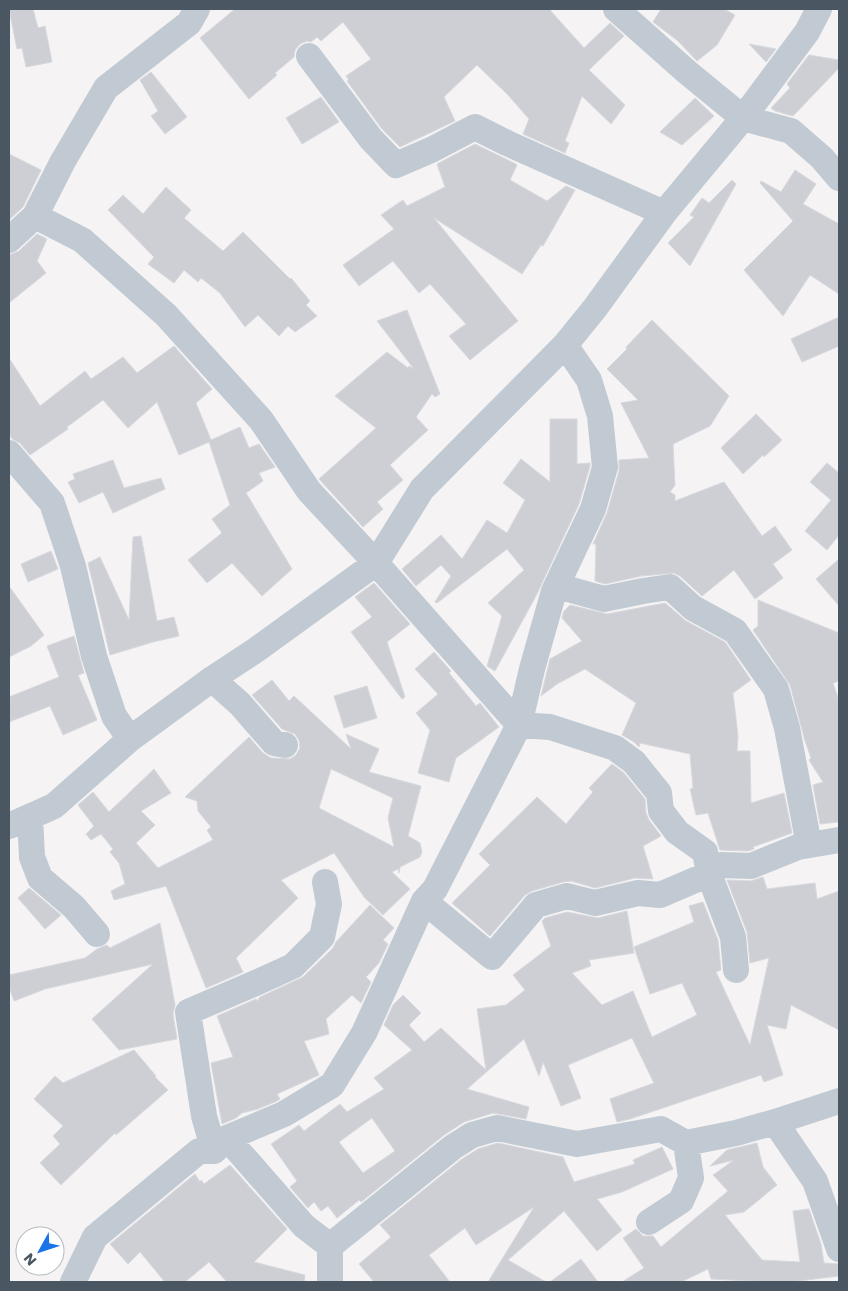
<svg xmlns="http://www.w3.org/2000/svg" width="848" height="1291" viewBox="0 0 848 1291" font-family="Poppins,sans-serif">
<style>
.building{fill:#cdcfd5;stroke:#d7d9de;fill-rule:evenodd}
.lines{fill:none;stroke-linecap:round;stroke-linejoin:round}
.minor{stroke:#c1cad2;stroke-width:26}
</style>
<rect width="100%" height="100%" fill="#f5f3f3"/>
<path class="building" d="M9,9H33L38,28L45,26L52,62L26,67L22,48L17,49Z
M235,9H549L584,48L610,23L624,36L589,70L625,105L611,124L582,96L565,141L569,143L565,153L523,134L529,119L508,95L477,65L444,97L455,121L400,147L382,129L347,81L349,80L346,76L371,59L343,22L321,41L317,37L311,42L307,41L300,44L295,50L294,57L275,73L277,75L249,99L200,38Z
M661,9H724L735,15L717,45L697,61L678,41L653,22Z
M749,44L776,49L766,62Z
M809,55L839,60V68L793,116L775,111L771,108L790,88L787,84Z
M151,72L187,117L165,134L151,116L158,111L140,80Z
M321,97L339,122L302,144L286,118Z
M695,98L714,116L682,145L660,132Z
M475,144L514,163L517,165L510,180L547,201L566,186L575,190L543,246L541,245L522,274L434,218L518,321L470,360L449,336L466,324L430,284L419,293L393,261L359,286L343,265L394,229L381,215L403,200L407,206L445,187L437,164Z
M9,154L41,170L23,207L9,220Z
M795,170L816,184L803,204L839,224V294L810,275L783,316L744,270L793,221L760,183L761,181L781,192Z
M732,180L736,184L690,266L668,243L694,217L690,215L702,198L709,203Z
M166,187L191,210L184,218L223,251L243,232L290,279L291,278L310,301L306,305L317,316L295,332L288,326L279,336L258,315L245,327L220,293L201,278L198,282L184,270L174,283L148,264L154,257L108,210L123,195L143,214Z
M37,234L47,239L37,261L46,273L9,303V255L19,251Z
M407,310L440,394L435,397L432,394L416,417L428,430L390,465L403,480L377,502L383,509L363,527L319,479L376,428L335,396L387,352L408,368L409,366L414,369L377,321Z
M839,317V346L802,362L791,339Z
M652,320L729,396L710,426L673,444L675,485L670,492L675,495V501L724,482L762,536L775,526L792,550L773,564L783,578L755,599L734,570L702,596L680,576L674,573L641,576L605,584L595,581L596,544H593L607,513L619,471V460L649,458L621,403L638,400L607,369L627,349L626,347Z
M174,346L212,389L196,403L211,440L240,427L249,448L259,444L275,467L259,473L263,481L246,493L292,569L262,596L232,563L207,583L188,560L222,533L212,519L230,505L209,442L179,455L157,402L128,428L103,400L67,427L68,429L30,455L20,443L12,439L9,433V358L40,406L85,371L91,379L123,357L137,373Z
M756,414L782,440L764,457L763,455L743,474L721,448Z
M550,419H577V464L590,463V466L579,504L536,596L495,671L487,666L502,616L488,603L524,570L507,549L437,603L435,602L451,576L441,565L416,586L402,569L441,535L462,559L487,520L507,533L525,500L503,483L521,459L550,482Z
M113,460L124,488L161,478L165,489L113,513L103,492L79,503L68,482L75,479L73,474Z
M827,463L839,473V535L827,550L805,531L831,500L810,482Z
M141,536L157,621L174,617L179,636L153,642L110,655L88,563L100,557L129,620L133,537Z
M51,551L58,569L28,582L21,564Z
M839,559V606L816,579Z
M374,583L410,624L387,642L405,697L402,699L351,632L372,617L355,597Z
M9,586L44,635L31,646L9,657Z
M758,600L839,633V681L833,683L839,701V822L820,824L813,785L823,782L809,760L811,758L805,741L790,685L753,630L758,626Z
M665,603L686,621L725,642L751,680L733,693L738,736L737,751H750L751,803L784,793L792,833L753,847L754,849L748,851L720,850L708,813L696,815L690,789L693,788L690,754L640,743L639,747L634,742L622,735L636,703L585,669L557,684L541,696L550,659L582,641L562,618L564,611L570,605L607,614Z
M74,636L84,673L78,675L97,720L63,735L50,706L9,722V697L59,677L47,646Z
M434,652L451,671L449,673L476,706L480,703L499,727L456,758L449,782L418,773L430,730L416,713L438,694L415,669Z
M272,680L289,701L294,696L351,749L346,734L379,749L369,772L421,786L408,836L420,843L422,852L420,857L400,867L399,873L398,869L392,872L410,889L383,915L364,897L334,853L281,880L298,898L236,958L243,972L206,988L166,886L114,900L111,891L125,884L119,863L110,852L113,849L101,834L91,840L86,834L94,826L78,805L93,792L109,812L154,769L171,793L141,811L155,825L136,843L158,868L213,840L207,830L211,827L198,811L197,801L185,797L249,737L263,753L271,758L290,759L296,755L300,748L299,740L295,734L282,729L252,695ZM331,769L393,798L388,818L394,847L319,808Z
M367,686L377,718L344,728L334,696Z
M612,764L624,773L645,799L646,813L649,820L661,836L643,846L653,879L635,878L595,888L571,881L563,882L532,891L525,895L490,936L452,903L490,865L479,854L537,797L566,824L593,792L589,788Z
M763,877L767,889L815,883L817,899L839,891V1030L791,1005L786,1029L767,1025L783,1075L764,1082L761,1075L630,1119L617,1122L610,1099L654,1083L632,1038L568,1065L581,1098L561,1106L543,1062L539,1076L524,1039L467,1089L529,1107L526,1119L493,1113L464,1122L444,1135L361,1202L359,1200L337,1218L328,1206L321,1211L314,1202L308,1208L290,1187L297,1181L271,1144L299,1125L304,1131L340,1104L347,1112L384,1089L374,1078L412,1050L384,1025L393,1005L403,995L421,1013L409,1025L424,1042L441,1028L486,1070L477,1009L506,1005L525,990L513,975L551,946L542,921L545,918L567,912L598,918L627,911L634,953L589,960L591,966L572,973L602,1005L633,991L652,1037L697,1015L682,983L650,994L634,947L694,922L689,906L703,902L718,940L721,970L716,972L750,1045L769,958L750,963L747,932L727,880L751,881ZM372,1118L395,1151L363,1173L339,1142Z
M29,888L61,915L45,929L18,898Z
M370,905L394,928L383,940L388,944L379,963L366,977L371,982L361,1003L352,995L326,1019L329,1034L304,1041L319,1075L277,1094L280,1099L277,1101L258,1109L242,1113L236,1118L222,1124L211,1063L233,1057L217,1016L256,999L257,1001L260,997L303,977L333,948L336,942Z
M160,923L175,1005L173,1014L177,1039L119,1050L92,1019L153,964L45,989L14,1001L9,987V975L85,958L97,949L107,945L110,948Z
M134,1050L156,1076L155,1077L168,1090L116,1135L115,1133L61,1185L40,1163L60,1144L53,1136L63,1126L34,1099L55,1076L63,1083Z
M498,1143L563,1157L574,1182L635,1164L633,1160L662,1147L673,1169L622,1192L597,1199L622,1230L597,1251L564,1211L508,1260L546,1282H488L534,1207L476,1245L465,1228L429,1255L450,1282H374L359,1264L391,1237L380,1225L462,1159L478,1149Z
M757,1143L763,1167L777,1185L744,1212L725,1215L762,1260L800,1262L793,1211L809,1209L821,1244L824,1263L839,1264V1276L798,1281L797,1282H769L711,1279L708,1269L681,1282H622L644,1268L623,1238L636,1229L643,1236H653L661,1247L728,1191L713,1175L734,1160L710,1166L727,1150Z
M230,1165L287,1229L254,1262L305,1275L304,1282H227L209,1262L185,1282H165L140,1252L128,1264L110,1244L195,1174L200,1182L201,1180L204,1184Z
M581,1259L598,1282H550Z"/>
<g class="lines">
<path class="minor" d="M197,9L189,23L106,88L63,161L35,216L82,240L166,315L261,420L309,491L376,563L519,725L550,727L615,748L634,762L659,793L661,811L677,832L705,852L709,874L733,937L736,970
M616,9L687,72L743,118L791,131L822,158L839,178
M309,56L371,139L396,165L431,150L475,127L507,143L664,213
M9,240L35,216
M9,453L52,503L73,566L94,656L114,716L130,739
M557,586L604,599L643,591L670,587L693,608L735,631L776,689L787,728L809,845
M212,679L240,704L274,743L285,745
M30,817L32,857L40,878L74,907L97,934
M9,826L54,806L130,739L212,679L256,650L376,563L422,489L565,345L595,308L664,213L743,118L807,32L819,9
M424,901L492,957L536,905L567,896L595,903L638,893L660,895L709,874L721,865L751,866L798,847L839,840
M775,1122L815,1181L839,1249
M227,1138L304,1226L330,1246L453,1147L472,1135L497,1128L577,1144L661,1129L686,1143L736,1133L775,1122L839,1101
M214,1151L204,1116L188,1012L258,982L293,966L322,937L329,904L325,882
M649,1222L681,1201L691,1178L686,1143
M330,1246V1282
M73,1282L95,1237L199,1151H214L227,1138L284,1114L332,1085L364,1033L424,901L435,889L519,725L532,669L554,591L593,509L605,467L600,416L589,380L565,345"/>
</g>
<rect width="848" height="1291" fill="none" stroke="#4a5661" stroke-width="20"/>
<g transform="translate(40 1251) rotate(230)"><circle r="24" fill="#ffffff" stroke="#b7bbc0"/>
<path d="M0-4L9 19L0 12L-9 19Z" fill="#1a73e8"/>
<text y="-8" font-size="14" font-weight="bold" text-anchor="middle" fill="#4a5661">N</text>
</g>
</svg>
